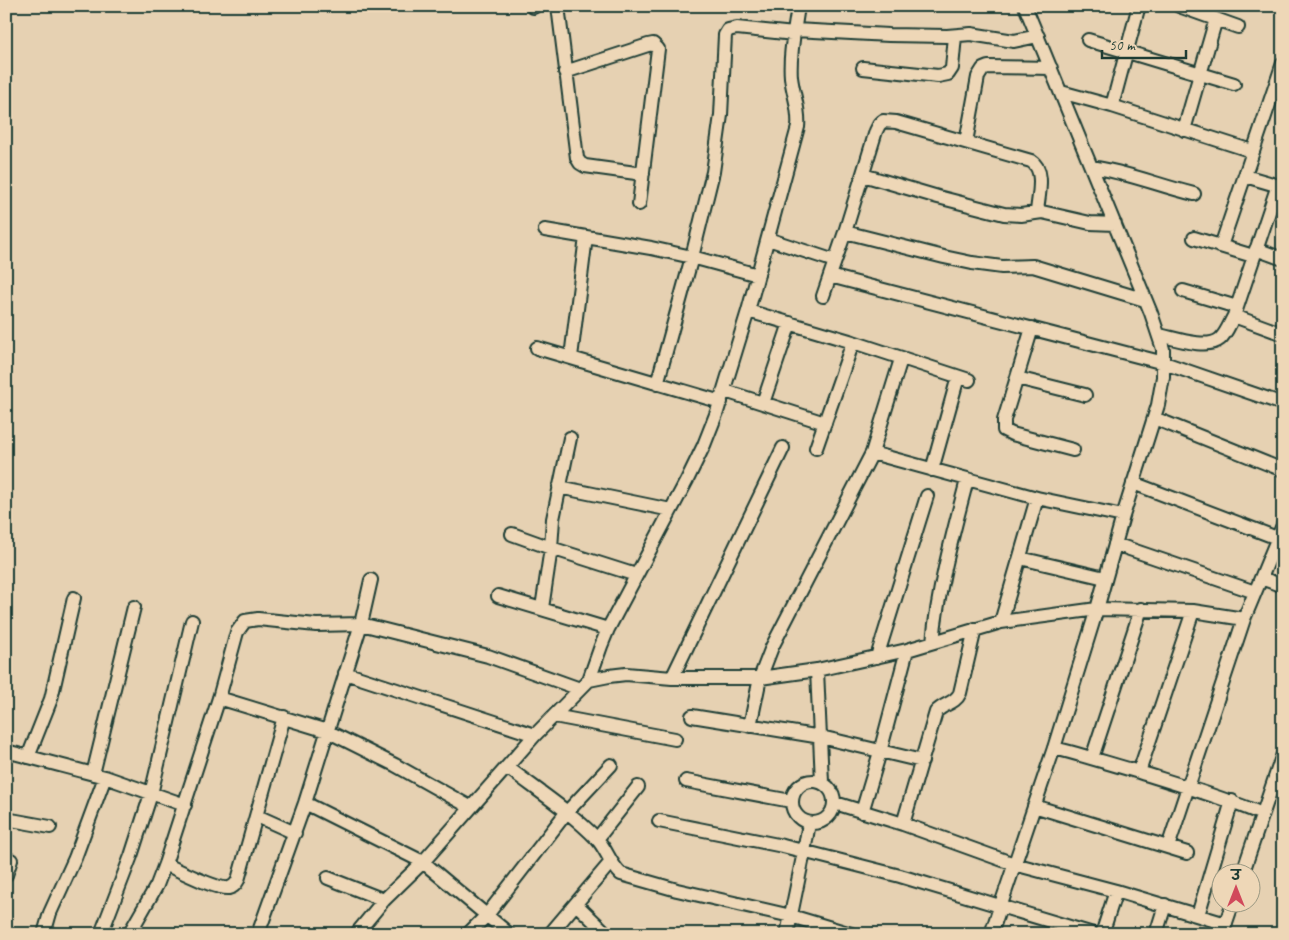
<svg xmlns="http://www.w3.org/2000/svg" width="1289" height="940" viewBox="0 0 1289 940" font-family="Caveat,'Playpen Sans Deva',sans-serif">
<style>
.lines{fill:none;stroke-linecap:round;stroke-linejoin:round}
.minor-casing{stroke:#1f3d34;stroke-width:16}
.minor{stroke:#eed7b7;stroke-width:12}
</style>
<rect width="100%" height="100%" fill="#e6d1b2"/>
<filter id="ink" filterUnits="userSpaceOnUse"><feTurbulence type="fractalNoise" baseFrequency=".02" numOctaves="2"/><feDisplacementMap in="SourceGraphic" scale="10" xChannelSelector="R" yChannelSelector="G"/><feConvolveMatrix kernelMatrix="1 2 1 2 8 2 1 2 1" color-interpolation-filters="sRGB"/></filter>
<g filter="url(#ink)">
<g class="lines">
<g class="minor-casing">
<path id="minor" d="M558,6L577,158L580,163L585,166L643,174
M1179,6L1238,27
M533,7L535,6
M795,30L889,35L947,36L971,34L1014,41L1038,36
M1088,40L1234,84
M863,68L938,76L948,74L952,68L955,36
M565,72L648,45L653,44L658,49L639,204
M1061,92L1112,106L1252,151
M1112,106L1138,9L1141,6
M1184,130L1216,19
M966,142L978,77L983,69L988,67L1051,68
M1091,167C1127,172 1160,186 1194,194
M863,175L938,197L1004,214L1021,215L1042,212L1090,223L1115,224
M1245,176L1283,187
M545,230L651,248L692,257L758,275
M845,232L944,257L972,263L1002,267L1033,266L1145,300
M1194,238L1253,256
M768,239L835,261
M1221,246L1283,63
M1256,249L1283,259
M830,276L1164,363L1283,404
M1183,291L1237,307
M823,296L845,232L876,131L879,125L883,121L896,122L1031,161C1046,170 1038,197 1037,212
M748,311L853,342L969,380
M1234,316L1283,334
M1032,328L1004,420V430L1012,434L1073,450
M1159,335C1174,338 1207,350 1220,339C1226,334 1230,323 1234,316L1278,185
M537,348L721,402
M571,357L586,237
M1017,378L1085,395
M657,384L692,257L713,172L721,115L725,35L728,30L737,28L794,34
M725,391L825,423
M763,403L790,323
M1154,418L1283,470
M816,448L853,342
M872,453L1037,498L1123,516
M932,470L958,377
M1133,483L1277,538
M559,487L671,510
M512,534L551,548L636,575
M1115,544L1255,592
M1020,558L1105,578
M1261,578L1283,586
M498,596L608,629
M542,608L551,548L553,519L570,438
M1001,622L1037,498
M933,642C938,587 953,534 967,480
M877,657L927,496
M817,670L822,782
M345,673L535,735
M672,678L783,448
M589,680L601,646L608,629L687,480L704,445L717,412L748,311L798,127C800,109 793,95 791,77C789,54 795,29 798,6
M219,698L327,731L395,765L470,807
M554,716L675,739
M692,716L821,737L922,761
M750,726L760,678L772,647L872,453L901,359
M1054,748C1083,755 1110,764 1139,772C1180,785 1222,797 1262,814
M6,751L105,777L185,805
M28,757L51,699L74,598
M1092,758L1141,609
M507,767C537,790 571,812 597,839C607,850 610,864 621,874L677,890L791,916L851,934
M1139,772L1193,611
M93,774L134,607
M792 802a21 21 0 1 1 42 0a21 21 0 1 1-42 0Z
M686,781L791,801
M305,803L423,862L509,934
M835,803L903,824L1014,864L1116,891L1226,924
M1034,806L1187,853
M862,812L880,752L907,650
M257,816L295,833
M6,819L50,827
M659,821L783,846L900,876L1093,934
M903,824L936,712C944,703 955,704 960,693L975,629
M597,839L638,787
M1168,847L1244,619L1283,525
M165,864C178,870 217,890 229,888C234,887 236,884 238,880L284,717
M1243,872L1283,754
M6,875L11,860
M328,878L384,900
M576,904L607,934
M1198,915L1232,801
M44,934L50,913L75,858L105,777
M101,934L131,856L151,794L192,621
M129,934L157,885L165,864L219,698L237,632L245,621L258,619L316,625L361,624L488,656L580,689
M258,934L305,803L361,624L371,580
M356,934L384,900L423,862L535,735L589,680L609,676L626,674L672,678H760L817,670L907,650L1001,622L1097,609L1193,611L1244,619
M468,934L487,915L566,813L611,765
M550,934L611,862
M787,934L804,852L809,823
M991,934L1054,748L1097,609L1123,516L1158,405L1163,377V349L1151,313L1025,6
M1102,934L1116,891
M1156,934L1165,905
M1222,934L1233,902"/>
</g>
<use href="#minor" class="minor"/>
</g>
</g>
<rect width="1289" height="940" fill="none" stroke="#eed7b7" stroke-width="25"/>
<rect x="12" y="12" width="1264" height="915" fill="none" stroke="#1f3d34" stroke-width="2" filter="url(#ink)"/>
<g transform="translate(1236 888)"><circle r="24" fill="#eed7b7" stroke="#9b9983"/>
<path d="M0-4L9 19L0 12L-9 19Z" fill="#d1495b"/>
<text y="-8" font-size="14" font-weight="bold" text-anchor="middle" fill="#1f3d34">उ</text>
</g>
<path d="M1102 50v8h84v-8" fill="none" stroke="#1f3d34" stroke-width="2.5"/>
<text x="1109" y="50" font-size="15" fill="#1f3d34" stroke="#eed7b7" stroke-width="4" paint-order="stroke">50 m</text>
</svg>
